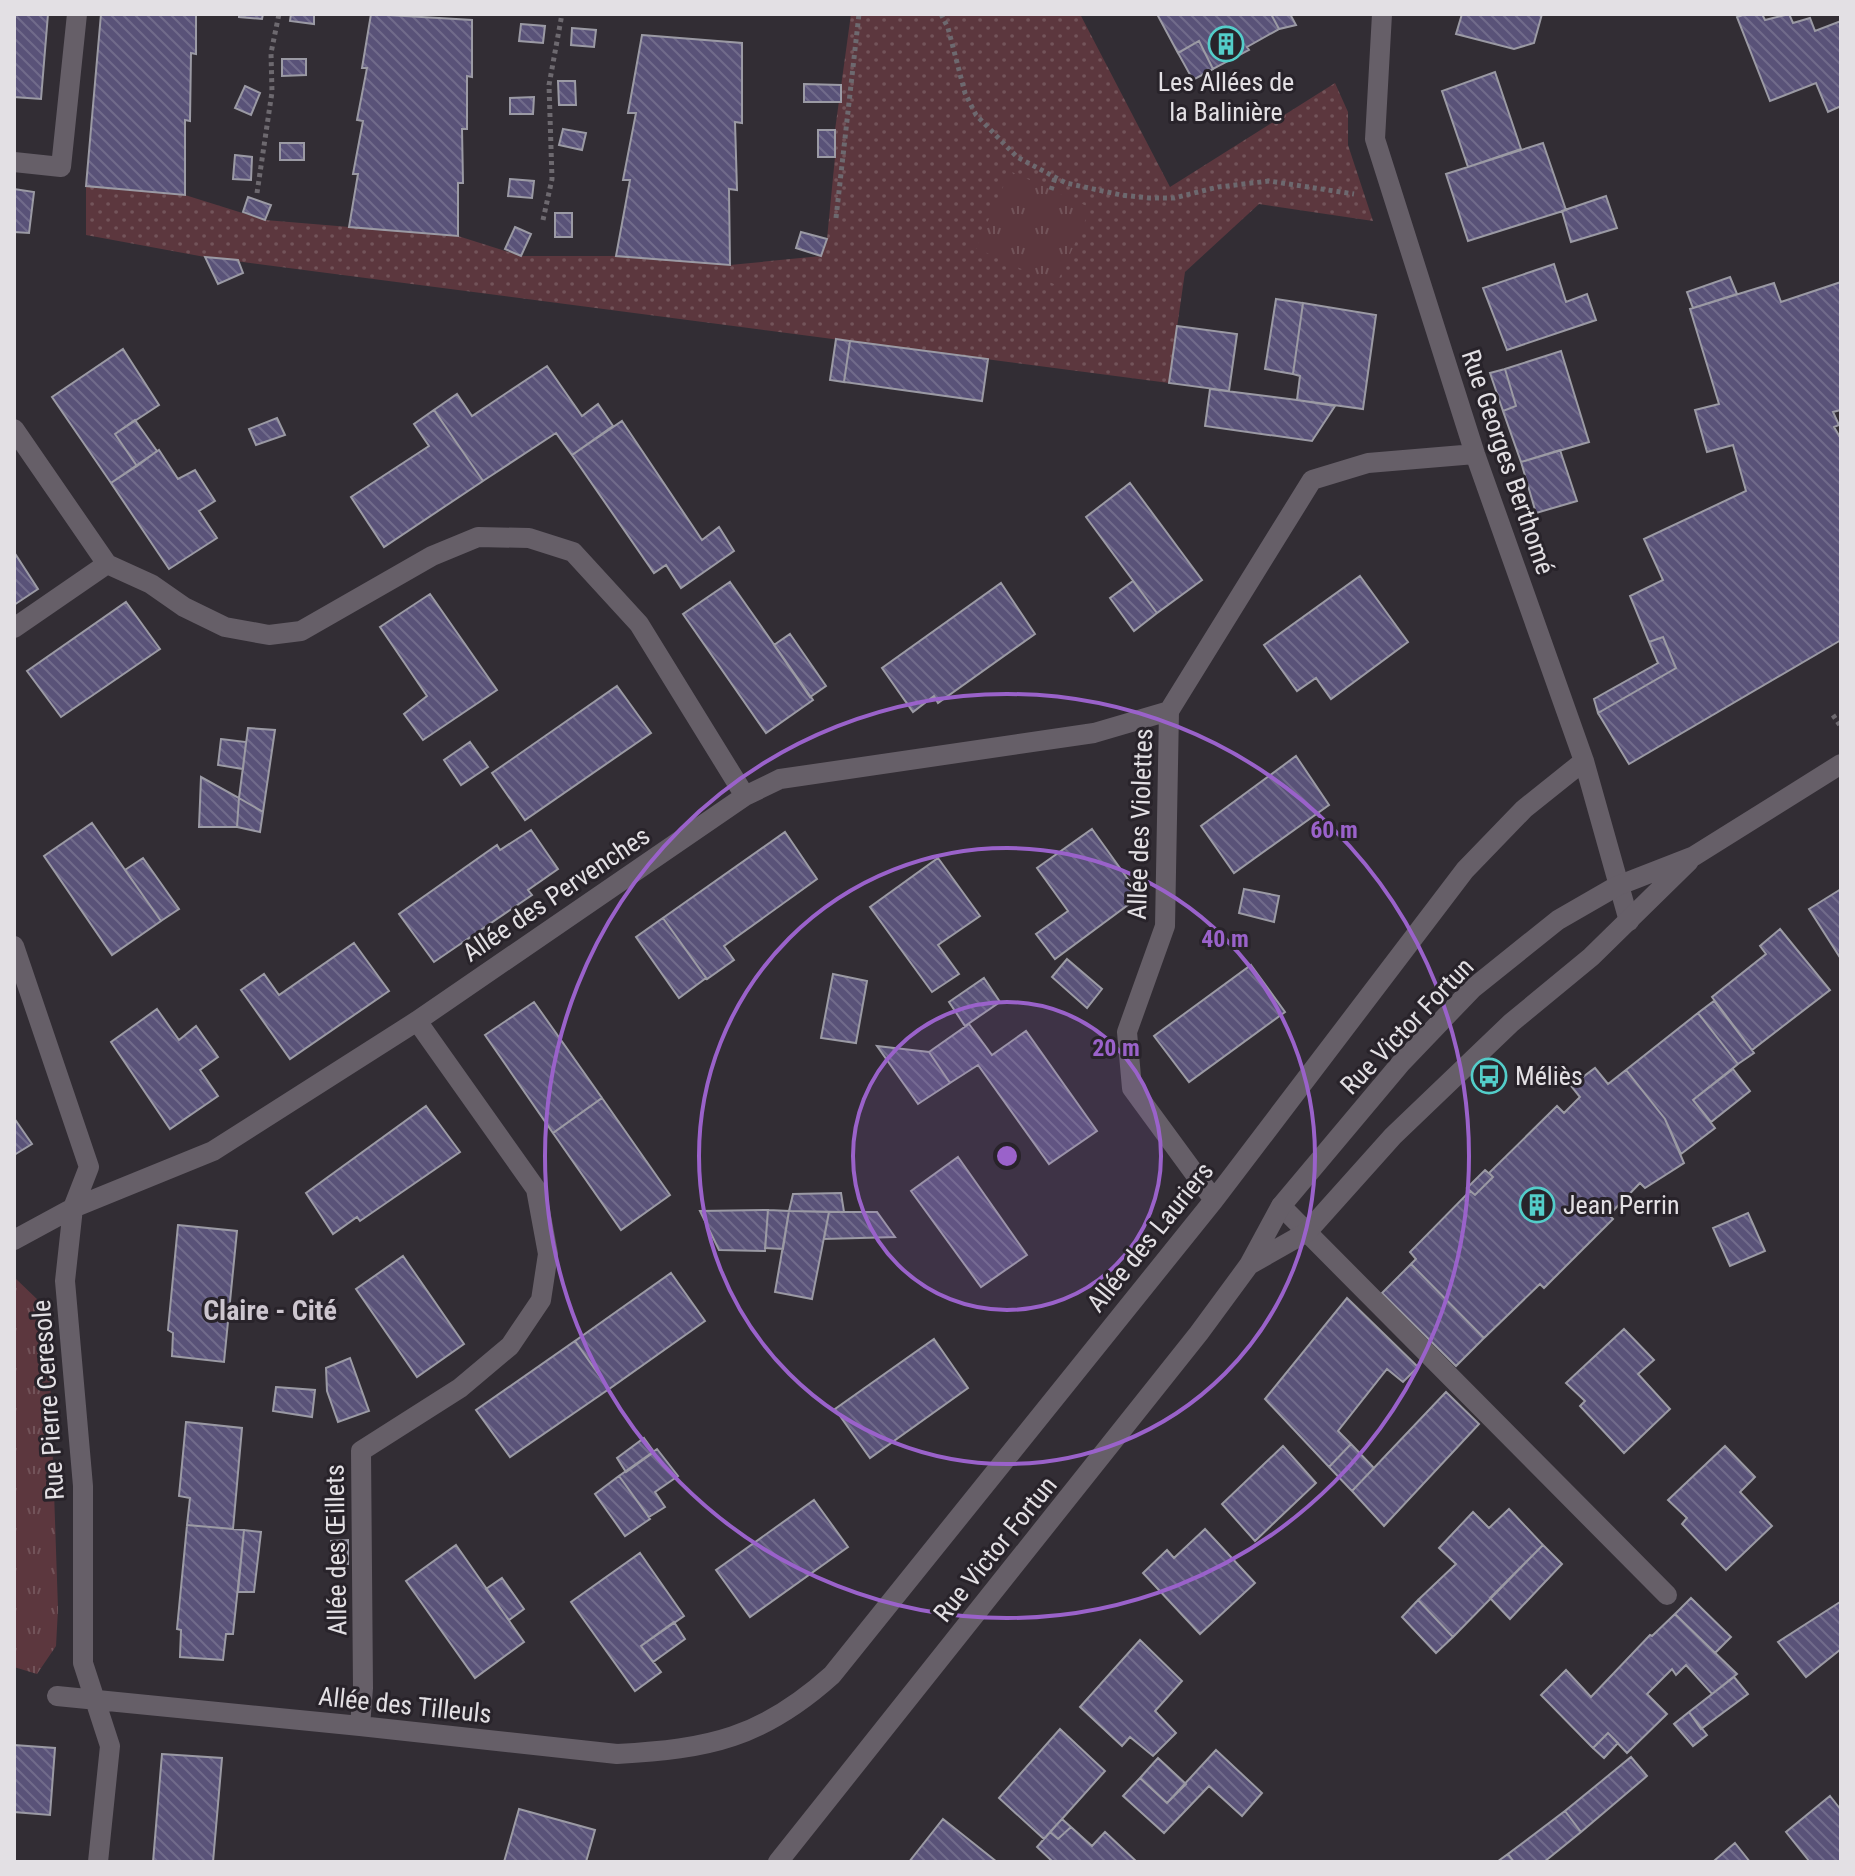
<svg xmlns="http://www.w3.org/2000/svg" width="1855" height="1876" viewBox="0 0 1855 1876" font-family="'Roboto Condensed',sans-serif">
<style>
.grass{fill:url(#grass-dots)}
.park{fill:url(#park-tufts)}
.building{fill:url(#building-back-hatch);stroke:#9b9aa4;stroke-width:2}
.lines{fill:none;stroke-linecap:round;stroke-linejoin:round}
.path{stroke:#6d696f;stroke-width:5;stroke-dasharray:4 4;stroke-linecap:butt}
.service{stroke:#665f68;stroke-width:20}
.minor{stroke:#665f68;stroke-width:20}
.tertiary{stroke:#665f68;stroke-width:20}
.ring{fill:none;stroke:#9a62ca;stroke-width:4}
.labels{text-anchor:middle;stroke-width:6;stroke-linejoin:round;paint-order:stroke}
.poi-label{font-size:26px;fill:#e3e0e4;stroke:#28232a;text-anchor:start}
.street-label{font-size:26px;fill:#e3e0e4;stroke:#28232a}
.neighbourhood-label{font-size:28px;font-weight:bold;fill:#cdc6cf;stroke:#28232a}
.centre{fill:#9a62ca;stroke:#28232a;stroke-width:4}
.ring-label{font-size:24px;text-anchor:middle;font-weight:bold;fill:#9a62ca;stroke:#28232a;stroke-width:6;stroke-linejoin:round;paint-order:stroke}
</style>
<defs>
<pattern id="grass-dots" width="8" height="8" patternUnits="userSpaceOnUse" patternTransform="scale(2)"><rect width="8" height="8" fill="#5c373e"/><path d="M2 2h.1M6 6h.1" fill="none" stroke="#73545a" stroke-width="1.8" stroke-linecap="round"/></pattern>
<pattern id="park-tufts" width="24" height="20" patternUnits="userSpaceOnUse" patternTransform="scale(2)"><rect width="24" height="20" fill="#5c373e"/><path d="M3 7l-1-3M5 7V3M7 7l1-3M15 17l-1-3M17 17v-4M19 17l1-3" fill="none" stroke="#73545a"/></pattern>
<pattern id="building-back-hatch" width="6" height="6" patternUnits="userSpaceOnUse" patternTransform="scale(2)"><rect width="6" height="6" fill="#595278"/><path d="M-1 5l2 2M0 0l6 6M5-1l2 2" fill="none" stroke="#716b8b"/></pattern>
</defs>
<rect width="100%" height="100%" fill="#322d34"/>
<path class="grass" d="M851,14H1080L1170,187L1335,83L1348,112V145L1373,221L1259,204L1185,272L1169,383L205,257L86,235V186L185,195L265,220L458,236L521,256H616L730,265L821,256L827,239L835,157V130Z"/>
<path class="park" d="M1010,171L1091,208L1056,285L976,248Z
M14,1277L39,1301L48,1315L58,1609L56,1646L37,1674L14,1667Z"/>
<path class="building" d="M14,14H48L41,99L14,97Z
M101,14H196V54L191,53L190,121L185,120V195L86,186Z
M239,14H263L262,19L239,17Z
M291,14H314V24L290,21Z
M371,14L472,20V77L467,76V129H462L463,183H458V236L349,227L358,174H353L363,121L357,120L367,68H362Z
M1157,14H1271L1279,29L1247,47L1249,50L1213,69L1199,41L1178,53Z
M1271,14H1290L1296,25L1279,29Z
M1462,14H1542L1534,43L1514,49L1456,34Z
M1746,14H1762L1765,20L1789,14L1793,23L1810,18L1815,31L1841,21V106L1828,112L1816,83L1770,101L1737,17Z
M521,24L545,26L543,43L519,41Z
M572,28L596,30L594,47L571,45Z
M642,35L742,43V123L735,122L737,190L729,189L730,265L616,256L630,180H623L636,113H628Z
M1199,41L1213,69L1193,80L1178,53Z
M282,59H306V75L282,76Z
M1495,72L1521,149L1468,167L1442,91Z
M558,81H575L576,105H559Z
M804,84L841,85V102H804Z
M245,86L260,93L251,115L235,108Z
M534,97L533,114H510V98Z
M563,129L586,133L582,150L559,145Z
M818,130H835V157H818Z
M280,143H304V160H280Z
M1543,143L1566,210L1468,241L1446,174Z
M235,155L252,157L251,180L233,179Z
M510,179L534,181L532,198L508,196Z
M14,189L34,192L29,233L14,232Z
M1606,196L1617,228L1571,242L1562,211Z
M248,197L271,205L265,220L243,212Z
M555,213H572V237H555Z
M515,227L531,234L521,256L505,249Z
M801,232L827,239L821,256L796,248Z
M205,257L238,260L243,273L218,284Z
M1554,264L1566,302L1587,294L1596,320L1507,350L1483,288Z
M1730,277L1737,294L1693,308L1687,292Z
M1841,282V410L1833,412L1839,425L1834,427L1841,439V640L1629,764L1598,713L1676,668L1663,637L1649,642L1630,596L1663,580L1644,539L1746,491L1733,445L1707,452L1695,410L1719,404L1690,309L1774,283L1781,302Z
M1276,299L1303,303L1293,374L1265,369Z
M1303,303L1376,315L1363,409L1297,400L1300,376L1293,374Z
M1177,326L1237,334L1229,391L1169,383Z
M836,339L850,341L844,382L830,380Z
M850,341L988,359L982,401L844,382Z
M123,349L159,405L115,434L137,466L111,483L52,397Z
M1561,351L1589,442L1521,462L1503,411L1516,406L1505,369Z
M547,366L582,416L598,404L613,426L572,455L556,433L483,481L434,410L457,394L472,416Z
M1505,369L1516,406L1503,411L1490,373Z
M1210,389L1297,400L1335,406L1312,441L1205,426Z
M434,410L483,481L384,547L351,497L429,446L414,424Z
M277,418L285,435L256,445L249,429Z
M135,420L157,451L137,466L115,434Z
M622,421L702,540L719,527L734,551L681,588L666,565L654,573L572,455Z
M159,450L178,479L195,470L215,501L199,511L217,538L169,569L111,483Z
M1560,450L1577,501L1536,513L1521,462Z
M1130,483L1202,580L1157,613L1086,517Z
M14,552L38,589L14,605Z
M1360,576L1408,642L1331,699L1316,678L1297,691L1264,645Z
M1133,581L1157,613L1134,631L1110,598Z
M730,582L813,700L766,733L683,614Z
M1001,583L1035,634L938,703L934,696L913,712L882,668Z
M430,594L497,690L423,740L404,714L427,696L380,627Z
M126,602L160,649L61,717L27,671Z
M790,634L826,686L810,697L774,645Z
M1663,637L1676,668L1598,713L1594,699L1658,663L1649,642Z
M617,686L651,733L525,820L492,773Z
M248,728L275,730L263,812L239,798Z
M221,739L246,742L243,769L218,765Z
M470,742L488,767L461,785L444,760Z
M1296,756L1329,805L1234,873L1201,826Z
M201,777L239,798L237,827H199Z
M239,798L263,812L260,832L237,827Z
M92,823L161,921L112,955L44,856Z
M1092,829L1140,896L1055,959L1036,934L1068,911L1037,868Z
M531,830L558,869L528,890L532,895L434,962L399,914L497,845L500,850Z
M785,832L817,879L724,946L734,960L707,979L663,918Z
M143,858L179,909L161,921L125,870Z
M938,858L980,916L938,945L959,974L932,992L870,907Z
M1244,889L1279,896L1274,922L1239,913Z
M1841,889V959L1809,909Z
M663,918L706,978L679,998L636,937Z
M1780,929L1830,990L1752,1050L1712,997L1766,954L1760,946Z
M354,943L389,991L290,1059L241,990L264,974L279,995Z
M1067,959L1102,989L1087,1008L1052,977Z
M1251,965L1285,1012L1189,1082L1154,1036Z
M833,974L867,981L856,1043L821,1038Z
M984,978L1000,1002L965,1026L949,1002Z
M1714,1001L1754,1053L1738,1064L1698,1013Z
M534,1002L602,1098L553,1133L485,1035Z
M157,1009L179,1040L196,1026L218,1057L200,1070L218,1096L170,1129L111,1042Z
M1698,1013L1738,1064L1693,1100L1715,1128L1681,1154L1665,1119L1626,1070Z
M969,1024L992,1055L1026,1031L1097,1131L1049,1164L978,1065L950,1083L929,1052Z
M877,1046L929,1052L950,1083L918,1104Z
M1595,1068L1608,1084L1626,1070L1665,1119L1684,1163L1645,1188L1640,1183L1609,1215L1613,1219L1544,1288L1540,1284L1484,1338L1411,1264L1416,1259L1410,1252L1470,1191L1475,1195L1493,1177L1489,1173L1557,1106L1564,1113L1580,1097L1571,1086Z
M1733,1069L1750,1091L1711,1122L1693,1100Z
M602,1098L670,1195L621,1230L553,1133Z
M426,1106L460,1152L360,1221L357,1217L333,1234L306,1193Z
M14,1118L32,1144L14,1155Z
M958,1157L1027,1255L981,1287L911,1191Z
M1485,1170L1493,1177L1475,1195L1467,1188Z
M841,1193L844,1212L789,1211L793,1194Z
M768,1210L789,1211L783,1249L765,1248Z
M768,1210L765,1251L719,1250L700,1211Z
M789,1211L829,1212L812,1299L775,1292Z
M829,1212H877L895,1237L824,1239Z
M1748,1213L1765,1251L1730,1266L1713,1228Z
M178,1225L237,1231L224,1362L172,1356L173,1333L168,1330Z
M403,1256L464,1344L417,1377L356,1289Z
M1411,1264L1484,1338L1456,1366L1382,1293Z
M671,1273L705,1321L609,1389L575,1341Z
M1347,1298L1418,1367L1403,1382L1387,1369L1338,1431L1351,1444L1329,1467L1265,1399Z
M1624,1329L1654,1360L1638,1374L1670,1409L1624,1453L1580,1406L1585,1401L1566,1383Z
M934,1339L968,1388L870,1458L835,1409Z
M575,1341L609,1389L510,1457L476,1410Z
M350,1358L369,1411L338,1422L327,1391L326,1368Z
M276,1387L315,1390L312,1417L273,1411Z
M1446,1392L1479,1424L1384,1526L1352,1491Z
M186,1422L242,1428L233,1529L187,1525L190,1498L179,1496Z
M644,1438L654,1452L626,1472L617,1458Z
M1351,1444L1374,1468L1352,1491L1329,1467Z
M1283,1446L1316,1483L1255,1541L1222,1504Z
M1725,1446L1755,1477L1740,1492L1772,1526L1726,1570L1682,1524L1687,1518L1668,1500Z
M657,1449L678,1476L655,1492L665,1507L649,1517L619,1476Z
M619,1476L650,1519L625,1536L595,1494Z
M814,1500L848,1547L750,1617L716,1570Z
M1509,1509L1543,1545L1453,1637L1418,1600L1456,1564L1439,1548L1473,1512L1489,1528Z
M187,1525L244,1530L233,1634H226L223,1660L180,1657L181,1630L177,1629Z
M1205,1529L1255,1583L1200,1634L1143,1573L1167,1550L1174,1558Z
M244,1530L261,1532L254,1592H238Z
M348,1540V1564H332L331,1541Z
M456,1545L524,1642L475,1678L406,1581Z
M1543,1545L1562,1564L1510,1619L1490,1598Z
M640,1553L684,1616L641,1646L661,1672L635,1691L571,1602Z
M502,1578L524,1609L509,1620L486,1589Z
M1691,1598L1731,1637L1715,1653L1675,1614Z
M1418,1600L1453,1637L1436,1653L1402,1617Z
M1840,1602L1841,1649L1806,1677L1778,1642Z
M1675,1614L1737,1674L1712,1694L1686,1665L1676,1675L1672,1669L1647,1694L1667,1714L1627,1753L1608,1733L1593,1748L1541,1695L1566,1670L1591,1697L1650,1635L1652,1636Z
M674,1622L685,1639L653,1662L641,1646Z
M1140,1640L1182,1681L1155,1711L1176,1733L1153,1756L1130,1737L1122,1746L1080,1707Z
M1734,1677L1748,1694L1701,1729L1689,1712Z
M1689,1712L1707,1735L1693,1746L1674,1724Z
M1060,1729L1105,1771L1044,1839L999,1798Z
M1608,1733L1618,1743L1604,1758L1593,1748Z
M14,1745L55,1748L50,1815L14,1812Z
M1216,1750L1262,1793L1242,1816L1209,1786L1164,1833L1123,1796L1140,1778L1167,1803Z
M162,1754L222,1758L213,1862H153Z
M1631,1757L1647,1776L1581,1832L1565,1811Z
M1158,1758L1186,1784L1167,1803L1140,1778Z
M1830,1796L1841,1810V1862H1810L1786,1832Z
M519,1809L595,1830L586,1862H504Z
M1565,1811L1581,1832L1544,1862H1514L1508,1854Z
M943,1819L997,1862H909Z
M1062,1819L1071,1827L1058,1839L1050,1832Z
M1071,1827L1092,1846L1105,1832L1137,1862H1053L1037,1847L1050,1832L1058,1839Z
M1735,1843L1750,1862H1717L1715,1860Z
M1508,1854L1514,1862H1497Z"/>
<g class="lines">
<path class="path" d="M941,14L948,28L965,93L976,115L1017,157L1066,183L1121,195L1149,198H1174L1218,187L1269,181L1354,194
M1051,190L1055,178
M257,193L272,92L271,53L279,14
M836,218L859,14
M543,220L552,179L549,85L562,14
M1833,715L1841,727"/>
<path class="service" d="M1281,1206L1667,1595"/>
<path class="minor" d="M1382,14L1375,139L1475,454L1584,761L1629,921
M14,162L61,167L77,14
M14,429L107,564
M14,628L107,564L151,584L184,607L225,627L269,635L301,631L432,556L478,537L529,538L573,552L639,624L745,796
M14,946L89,1167L73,1208L65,1281L83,1486V1663L110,1746L98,1862
M1214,1200L1132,1088L1127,1032L1165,926L1169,711L1312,480L1368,463L1475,454
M14,1240L73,1208L213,1151L417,1021L745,796L780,779L1094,733L1169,711
M57,1696L360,1726L617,1754C709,1749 762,1738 832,1675L1214,1200L1465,870L1524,809L1584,761
M360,1726L363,1688L361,1451L460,1388L510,1346L541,1300L548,1254L536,1189L417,1021"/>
<path class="tertiary" d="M1249,1265L1307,1232L1393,1136L1511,1023L1591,957L1689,861
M778,1862L1199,1333L1249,1265L1281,1206L1401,1063L1472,989L1558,920L1617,886L1694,856L1841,764"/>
</g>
<circle cx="1007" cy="1156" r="154" fill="#9a62ca" fill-opacity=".12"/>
<g class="ring">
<circle cx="1007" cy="1156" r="154"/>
<circle cx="1007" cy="1156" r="308"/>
<circle cx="1007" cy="1156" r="462"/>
</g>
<defs>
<g id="building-ring" transform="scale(1.8)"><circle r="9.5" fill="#28232a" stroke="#53cdc9" stroke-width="1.5"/><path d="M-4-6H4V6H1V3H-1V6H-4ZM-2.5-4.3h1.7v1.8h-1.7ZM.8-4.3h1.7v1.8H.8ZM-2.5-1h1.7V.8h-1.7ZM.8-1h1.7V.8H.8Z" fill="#53cdc9"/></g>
<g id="bus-ring" transform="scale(1.8)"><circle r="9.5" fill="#28232a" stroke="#53cdc9" stroke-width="1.5"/><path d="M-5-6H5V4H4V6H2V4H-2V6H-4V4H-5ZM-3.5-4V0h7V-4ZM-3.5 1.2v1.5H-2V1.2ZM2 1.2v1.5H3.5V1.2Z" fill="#53cdc9"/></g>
</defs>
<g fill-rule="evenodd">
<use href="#building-ring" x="1226" y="44"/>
<use href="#bus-ring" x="1489" y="1076"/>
<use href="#building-ring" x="1537" y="1205"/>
</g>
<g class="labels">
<g class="poi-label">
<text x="1226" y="91" text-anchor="middle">Les Allées de<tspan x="1226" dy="30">la Balinière</tspan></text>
<text x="1515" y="1085">Méliès</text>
<text x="1563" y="1214">Jean Perrin</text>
</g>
<g class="street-label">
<text transform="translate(1508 462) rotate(71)" y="9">Rue Georges Berthomé</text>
<text transform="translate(1140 824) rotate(-88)" y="9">Allée des Violettes</text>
<text transform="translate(556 894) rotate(-34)" y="9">Allée des Pervenches</text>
<text transform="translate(1407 1026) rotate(-46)" y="9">Rue Victor Fortun</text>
<text transform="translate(1150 1237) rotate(-51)" y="9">Allée des Lauriers</text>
<text transform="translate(48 1400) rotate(-94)" y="9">Rue Pierre Ceresole</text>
<text transform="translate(995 1549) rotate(-51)" y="9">Rue Victor Fortun</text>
<text transform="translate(336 1550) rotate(-91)" y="9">Allée des Œillets</text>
<text transform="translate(405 1705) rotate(6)" y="9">Allée des Tilleuls</text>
</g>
<g class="neighbourhood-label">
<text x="270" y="1320">Claire - Cité</text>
</g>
</g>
<circle cx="1007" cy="1156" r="12" class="centre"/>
<g class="ring-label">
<text x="1334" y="838">60 m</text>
<text x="1225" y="947">40 m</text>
<text x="1116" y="1056">20 m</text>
</g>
<rect width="1855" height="1876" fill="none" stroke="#e3e0e4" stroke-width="32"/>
</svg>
